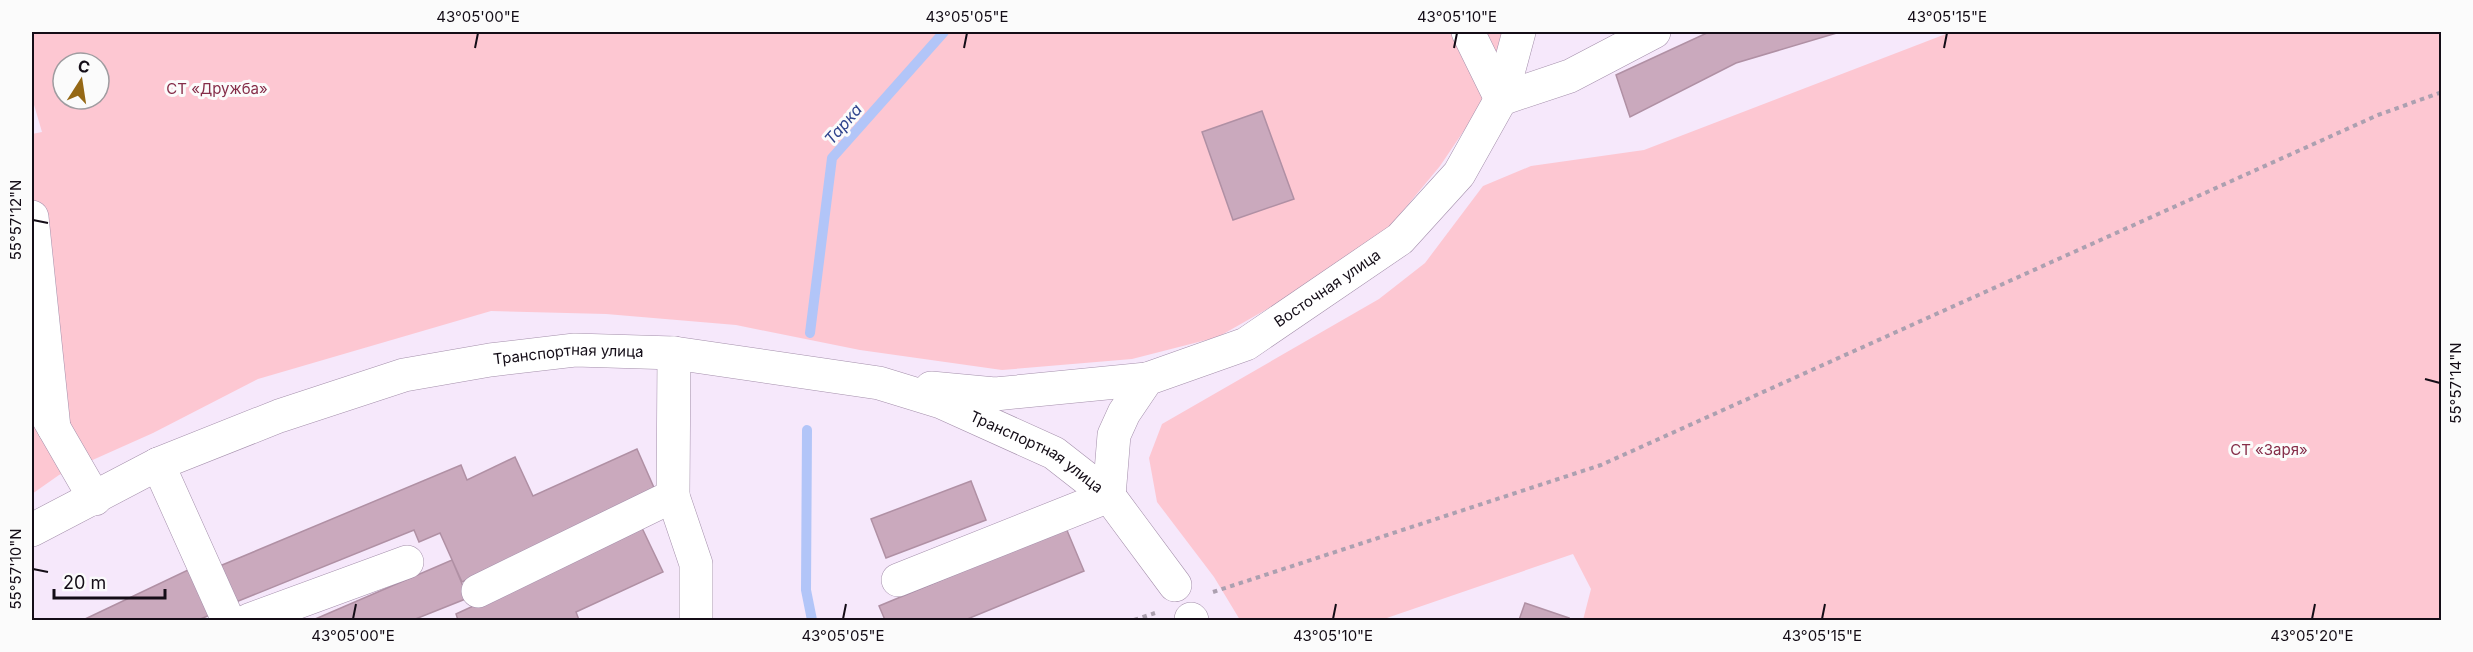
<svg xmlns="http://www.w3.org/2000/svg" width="2473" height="652" viewBox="0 0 2473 652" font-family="Inter,sans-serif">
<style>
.green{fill:#fdc7d2;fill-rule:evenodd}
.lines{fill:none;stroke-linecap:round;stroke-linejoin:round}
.stream{stroke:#b2c5f8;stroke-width:10}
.building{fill:#caa9bd;stroke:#b090a4;stroke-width:1.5}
.minor-casing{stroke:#a48fab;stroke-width:34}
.path{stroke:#aca0b0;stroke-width:4;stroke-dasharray:4.5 4.5;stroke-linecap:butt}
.minor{stroke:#fff;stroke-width:33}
.ticks{fill:none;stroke:#140d17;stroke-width:2}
.labels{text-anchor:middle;stroke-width:6;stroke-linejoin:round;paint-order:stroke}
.park-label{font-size:15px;fill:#852d49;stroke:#fbfbfb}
.street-label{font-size:15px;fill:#140d17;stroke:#fbfbfb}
.water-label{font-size:16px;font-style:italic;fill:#30448d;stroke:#fbfbfb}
.neatline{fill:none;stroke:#140d17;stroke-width:2}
.ticks-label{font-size:15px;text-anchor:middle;fill:#140d17}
</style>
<rect width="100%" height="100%" fill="#f6e8fb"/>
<path class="green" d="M32,32H1504L1488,95L1440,166L1387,230L1309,285L1218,337L1132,359L1002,370L860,350L736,325L606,314L491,311L258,379L153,433L59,475L32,494V134L42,132L32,98ZM63,63H99V99H63Z
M1951,32H2441V620H1583L1591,589L1573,554L1381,620H1240L1214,577L1157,502L1149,458L1162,424L1379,299L1425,263L1483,186L1531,166L1644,150Z"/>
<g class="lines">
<path class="stream" d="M810,333L832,158L944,32
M807,430L806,590L812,620"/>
</g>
<path class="building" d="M1709,32H1840L1736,63L1630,117L1616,75Z
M1262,111L1294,199L1233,220L1202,132Z
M637,449L655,490L462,582L440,533L419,542L414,530L231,604L215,568L461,465L467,480L515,457L533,496Z
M971,481L986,520L886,558L871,519Z
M642,528L663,572L576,612L579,620H458L456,614Z
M1066,528L1084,571L965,620H885L879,606Z
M452,560L468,598L413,620H313Z
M188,570L210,615L198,620H83Z
M1525,603L1569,618L1568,620H1519Z"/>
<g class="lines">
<g class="minor-casing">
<g id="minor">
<path d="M1468,32L1501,99L1570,76L1654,32"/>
<path d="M32,217L54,428"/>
<path d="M931,388L995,394L1147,379"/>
<path d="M43,409L95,499"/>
<path d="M158,464L228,620"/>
<path d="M673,496L696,564V620"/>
<path id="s1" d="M1109,496L1114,435L1124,413L1147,379L1246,344L1400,239L1459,174L1501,99L1519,32"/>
<path id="s2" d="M32,530L158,464L279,416L404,375L490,360L575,350L674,353L879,383L941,402L1054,453L1109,496L1175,585"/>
<path d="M898,580L1109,496"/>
<path d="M478,591L673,496L674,353"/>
<path d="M1191,619L1192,620"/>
<path d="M249,620L407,562"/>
</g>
</g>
<path class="path" d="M1213,592L1601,465L2378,115L2442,92
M1134,620L1155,613"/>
<use href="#minor" class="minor"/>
</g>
<path class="ticks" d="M475,48L478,33M964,48L967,33M1454,48L1457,33M1944,48L1947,33M33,220L48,223M2425,379L2440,383M33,569L48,572M353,619L356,604M843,619L846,604M1333,619L1336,604M1822,619L1825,604M2312,619L2315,604"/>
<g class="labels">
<g class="park-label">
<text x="217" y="94">СТ «Дружба»</text>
<text x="2269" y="455">СТ «Заря»</text>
</g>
<g class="street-label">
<text dy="5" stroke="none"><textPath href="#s1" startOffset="330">Восточная улица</textPath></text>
<text dy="5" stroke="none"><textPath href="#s2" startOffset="570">Транспортная улица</textPath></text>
<text dy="5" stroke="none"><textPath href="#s2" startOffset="1056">Транспортная улица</textPath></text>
</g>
<g class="water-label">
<text transform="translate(843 124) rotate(-49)" y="6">Тарка</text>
</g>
</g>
<rect width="2473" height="652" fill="none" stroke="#fbfbfb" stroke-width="66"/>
<g transform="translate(81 81) rotate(12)"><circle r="28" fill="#fbfbfb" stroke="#9f9ca0" stroke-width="1.5"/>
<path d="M0-4.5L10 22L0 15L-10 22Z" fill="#956815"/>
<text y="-9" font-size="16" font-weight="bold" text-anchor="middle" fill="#140d17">С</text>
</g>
<path d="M54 589v9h111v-9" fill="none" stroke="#140d17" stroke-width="3"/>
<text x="63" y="589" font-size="18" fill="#140d17" stroke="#fbfbfb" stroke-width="4.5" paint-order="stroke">20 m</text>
<rect x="33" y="33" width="2407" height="586" class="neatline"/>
<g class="ticks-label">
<text x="478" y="22">43°05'00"E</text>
<text x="967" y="22">43°05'05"E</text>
<text x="1457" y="22">43°05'10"E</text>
<text x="1947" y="22">43°05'15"E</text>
<text transform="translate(16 220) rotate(-90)" y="5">55°57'12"N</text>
<text transform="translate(2456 383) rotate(-90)" y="5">55°57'14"N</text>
<text transform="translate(16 569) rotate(-90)" y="5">55°57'10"N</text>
<text x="353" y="641">43°05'00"E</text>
<text x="843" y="641">43°05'05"E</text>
<text x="1333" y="641">43°05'10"E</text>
<text x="1822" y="641">43°05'15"E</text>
<text x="2312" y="641">43°05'20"E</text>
</g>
</svg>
